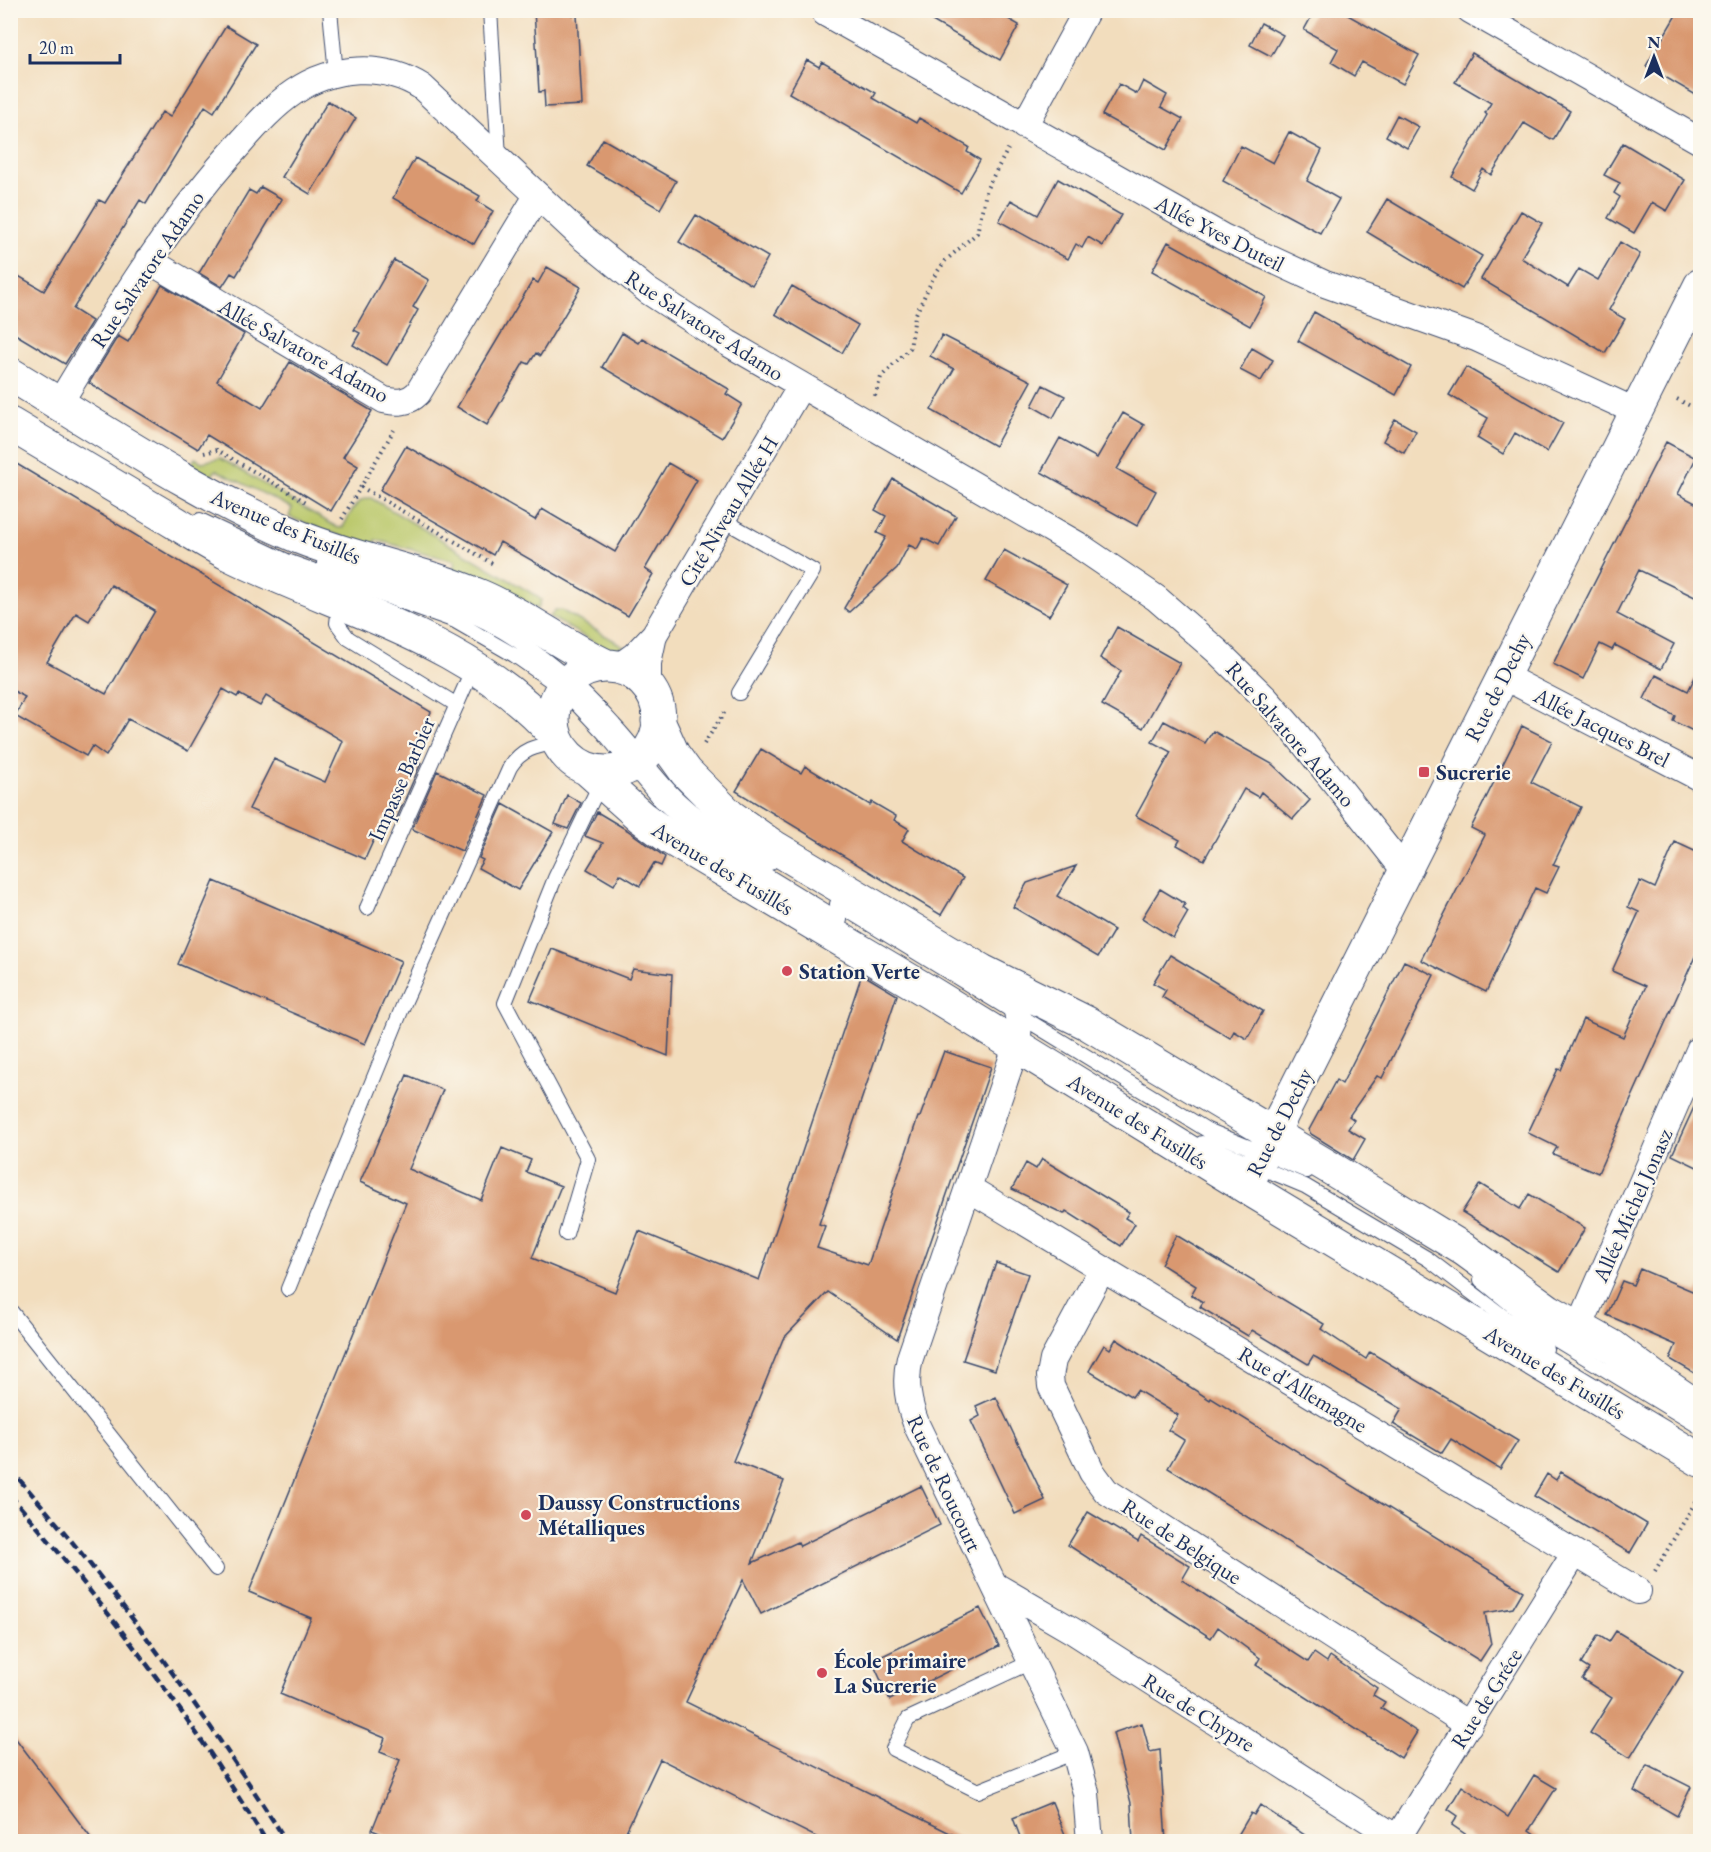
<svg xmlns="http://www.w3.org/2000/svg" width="1711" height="1852" viewBox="0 0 1711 1852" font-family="'EB Garamond',serif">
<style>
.green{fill:#b9c769;stroke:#6a7b64;stroke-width:1.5}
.building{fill:#d9986f;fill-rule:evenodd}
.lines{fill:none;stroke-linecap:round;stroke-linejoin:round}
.service-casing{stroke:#3b496c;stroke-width:16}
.minor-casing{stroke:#3b496c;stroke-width:28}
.tertiary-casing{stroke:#3b496c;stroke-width:34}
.secondary-casing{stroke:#3b496c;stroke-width:35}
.path{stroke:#3b496c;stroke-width:4;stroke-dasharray:1.5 4.5;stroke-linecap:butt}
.service{stroke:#fff;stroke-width:14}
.minor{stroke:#fff;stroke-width:26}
.tertiary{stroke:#fff;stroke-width:32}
.secondary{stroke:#fff;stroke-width:33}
.rail{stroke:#1b2f5e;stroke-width:4.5;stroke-dasharray:9 4.5;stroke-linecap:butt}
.poi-dot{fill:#d1495b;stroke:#fbf7ec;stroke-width:2}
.labels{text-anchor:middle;stroke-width:4.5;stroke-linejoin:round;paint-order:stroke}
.street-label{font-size:22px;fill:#1b2f5e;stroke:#fbf7ec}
.poi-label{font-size:22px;font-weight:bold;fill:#1b2f5e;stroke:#fbf7ec;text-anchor:start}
</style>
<rect width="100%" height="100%" fill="#fbf7ec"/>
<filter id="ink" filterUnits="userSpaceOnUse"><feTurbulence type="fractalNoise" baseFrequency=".0167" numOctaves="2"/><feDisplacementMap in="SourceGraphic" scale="12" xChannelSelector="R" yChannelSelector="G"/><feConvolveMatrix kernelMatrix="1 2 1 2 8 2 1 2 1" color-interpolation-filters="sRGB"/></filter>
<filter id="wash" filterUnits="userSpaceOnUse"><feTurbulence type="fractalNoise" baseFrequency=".008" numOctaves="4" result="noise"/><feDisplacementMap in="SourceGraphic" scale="24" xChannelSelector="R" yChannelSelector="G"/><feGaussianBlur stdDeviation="1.35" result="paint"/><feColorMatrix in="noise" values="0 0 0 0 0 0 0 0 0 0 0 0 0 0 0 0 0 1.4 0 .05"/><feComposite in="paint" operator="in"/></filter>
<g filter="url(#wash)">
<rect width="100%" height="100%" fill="#f2ddbd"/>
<path class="green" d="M195,458L202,462L220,458L338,528L343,527C350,515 356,497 371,498L535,595L541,600L538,609L453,571L455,561L376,540L373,548L289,517L292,508L216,470L211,477L191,466Z
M555,610H561L625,647L614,649L604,648L550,617Z"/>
<g id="blocks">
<path class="building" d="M534,10H572V15H577L582,105L545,107L544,91L539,92Z
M913,10H993L1019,25L1000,60Z
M1315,10H1339L1419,55L1403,84L1362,62L1354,76L1331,62L1338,49L1304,30Z
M1679,10H1701V98L1646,66Z
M1261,23L1283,35L1271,56L1250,45Z
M226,26L256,44L214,112L205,106L146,204L140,200L73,309L92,321L65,364L10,331V271L44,291L99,200L105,203L162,112L170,117Z
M1472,53L1570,111L1553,140L1524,123L1491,175L1483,169L1472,189L1452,177L1487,115L1485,113L1491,103L1455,82Z
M807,60L819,67L822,62L876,93L873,98L916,123L919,118L969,147L967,152L980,160L961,193L789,93Z
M1143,81L1167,95L1161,107L1183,119L1166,150L1102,115L1119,84L1137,94Z
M328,101L356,118L310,194L282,177Z
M1397,115L1419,127L1407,148L1386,136Z
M1289,132L1322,150L1307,181L1339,199L1320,233L1223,181L1241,146L1273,163Z
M603,139L676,181L660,209L587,166Z
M1623,143L1685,180L1667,211L1652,202L1634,233L1608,218L1620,197L1614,193L1620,183L1604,175Z
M415,158L480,196L477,201L493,211L474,244L393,198Z
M1058,179L1121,215L1103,246L1088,237L1082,248L1076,244L1068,259L999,221L1011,200L1038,215Z
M261,187L282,199L236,276L231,273L222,287L199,273L249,190L256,194Z
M1387,199L1482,256L1462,289L1367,232Z
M1521,211L1542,223L1521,258L1568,287L1579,269L1598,280L1620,242L1640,254L1609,310L1625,319L1605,353L1481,279Z
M696,215L768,257L752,285L679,242Z
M1168,242L1266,297L1250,326L1152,271Z
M394,260L429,280L413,307L418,310L387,365L353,345L360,333L354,330Z
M547,267L581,287L540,356L536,353L529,364L524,362L487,425L457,407L533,280L538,283Z
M162,285L244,334L217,381L262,408L290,362L372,411L343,457L358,466L331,511L207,435L198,449L89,383L118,336L128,342Z
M792,286L858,325L842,353L775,314Z
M1314,312L1411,367L1396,395L1298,341Z
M622,333L638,343L642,338L729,389L726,394L742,404L722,438L602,367Z
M942,335L1031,381L995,446L931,410L954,369L930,356Z
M1252,348L1273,360L1261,381L1240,370Z
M1466,367L1563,423L1547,452L1515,433L1503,454L1477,438L1488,418L1449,395Z
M1043,385L1065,396L1053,418L1032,406Z
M1123,413L1144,425L1117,469L1156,491L1137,526L1041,472L1060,438L1097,458Z
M1395,419L1416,431L1404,453L1383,441Z
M1666,442L1696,458L1678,494L1701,506V600L1639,570L1617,614L1674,644L1661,669L1615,645L1612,650L1600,644L1583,679L1553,664Z
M406,446L535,520L542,509L615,552L668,463L697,480L645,569L653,574L628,616L500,542L493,555L380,490Z
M10,460L431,712L410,758L421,763L395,822L384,817L365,859L249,809L274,759L325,782L343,741L266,696L260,706L239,694L237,697L223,689L188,751L128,719L106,756L92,746L86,756L15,716L25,697L10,689ZM111,585L155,611L106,694L47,662L76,613L89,621Z
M893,479L956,516L939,546L923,538L917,549L909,545L897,568L849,612L844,608L886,537L877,533L886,516L875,510Z
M1004,550L1067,585L1049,616L986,581Z
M1117,627L1180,663L1143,728L1102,705L1121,671L1100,658Z
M1701,665V735L1673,721L1675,716L1644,699L1656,675L1688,691Z
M1164,721L1205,743L1213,731L1272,764L1310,800L1293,819L1261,792L1258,797L1244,789L1204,860L1177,845L1180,840L1136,816L1171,752L1152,742Z
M1522,726L1552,741L1531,782L1581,807L1553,865L1559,867L1546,893L1535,888L1486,992L1421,960L1485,835L1471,828Z
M761,749L801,773L805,766L870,805L872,802L896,816L894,820L909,829L902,841L963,878L941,915L736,791Z
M437,771L487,795L462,851L412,829Z
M567,795L581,803L568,829L555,824Z
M503,804L553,832L518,890L478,868L483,860L479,858Z
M597,812L627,830L665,857L661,866L654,863L640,886L620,874L614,885L587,869L603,843L585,836Z
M1675,842L1701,854V943L1598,1173L1553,1154L1557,1147L1528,1133L1558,1069L1561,1070L1583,1019L1623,1037L1646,986L1612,971L1639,912L1628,907L1640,881L1655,888Z
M1076,866L1057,896L1114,930L1098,957L1013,907L1027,883Z
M214,881L401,961L365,1044L178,964Z
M1160,889L1185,904L1183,908L1188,912L1173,938L1142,918Z
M552,949L629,979L633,969L672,974L668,1056L530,1000Z
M1170,955L1263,1011L1247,1039L1234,1031L1230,1038L1162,997L1166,990L1153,983Z
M1404,961L1434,975L1382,1078L1377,1076L1349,1116L1354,1120L1348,1129L1365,1139L1353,1160L1311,1134L1309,1130L1336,1080L1342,1084Z
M862,974L897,995L819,1224L825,1226L817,1248L868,1265L918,1117H920L944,1051L991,1067L897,1339L828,1292L783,1339L733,1461L784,1481L752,1563L798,1542L800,1546L921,1486L940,1525L761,1614L743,1580L686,1702L968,1842H826L660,1759L621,1842H401L372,1830L400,1760L380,1752L385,1738L280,1694L311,1618L249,1592L406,1203L360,1182L407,1075L443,1090L409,1169L481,1200L502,1148L531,1160L526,1172L561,1186L532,1258L615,1292L639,1231L759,1280Z
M1701,1092V1169L1672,1155Z
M1042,1159L1129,1212L1125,1218L1135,1224L1121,1246L1066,1211L1064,1214L1012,1189L1026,1163L1036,1169Z
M1480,1184L1520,1209L1529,1194L1585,1228L1559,1272L1462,1212Z
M1176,1235L1324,1324L1321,1329L1366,1359L1370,1352L1518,1441L1500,1469L1451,1439L1442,1453L1393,1424L1402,1409L1317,1358L1313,1356L1308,1364L1252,1330L1248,1336L1200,1307L1203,1302L1191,1295L1196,1286L1161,1264Z
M996,1263L1028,1274L995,1370L963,1360Z
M1640,1269L1697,1293L1701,1286V1377L1670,1359L1676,1345L1607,1315L1622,1281L1633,1285Z
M1116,1339L1210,1400L1211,1398L1523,1591L1513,1608L1485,1613L1491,1644L1480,1661L1168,1468L1184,1440L1168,1430L1178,1415L1137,1390L1132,1397L1089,1371L1104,1345L1110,1349Z
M996,1397L1045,1500L1015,1514L971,1421L980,1416L976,1406Z
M1561,1472L1647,1524L1630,1553L1534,1496L1547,1474L1556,1480Z
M1088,1512L1138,1542L1141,1536L1190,1566L1182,1580L1308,1662L1314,1653L1327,1662L1330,1656L1377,1688L1373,1695L1385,1702L1381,1708L1417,1732L1401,1758L1256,1665L1260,1658L1218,1627L1211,1638L1068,1545Z
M980,1608L999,1646L890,1700L872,1661Z
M1616,1631L1683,1672L1630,1758L1590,1733L1612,1698L1582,1679L1589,1669L1581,1664L1598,1635L1609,1642Z
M1142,1723L1150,1752L1160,1750L1166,1842H1133L1131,1803L1113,1733Z
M10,1731L73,1814L94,1842H10Z
M1647,1765L1691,1787L1677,1816L1634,1791Z
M1534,1775L1556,1788L1529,1830L1546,1842H1477L1452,1825L1458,1816L1448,1809L1462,1786L1508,1817Z
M1052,1802L1068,1842H1022L1013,1818Z
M1260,1805L1315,1842H1234L1251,1813L1254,1815Z"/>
</g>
</g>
<g filter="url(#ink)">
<use href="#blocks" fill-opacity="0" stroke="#3b496c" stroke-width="1.5"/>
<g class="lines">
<g class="service-casing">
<path id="service" d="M330,10L336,74
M490,10L499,157
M200,520L287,561L455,621L514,655L550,680L570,697L604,733L659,799L682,820L709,840L840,920
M723,520L813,571L739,693
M324,563L454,607C517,633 569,674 614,725C637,749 655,778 680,801C707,826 738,844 770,863
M344,603L338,615L337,623L348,638L457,705
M837,904L1207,1130L1307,1171
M367,908L474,666
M1202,1143L1305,1186L1428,1259L1546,1349
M566,1234L588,1159L505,1003L555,878L601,782
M1481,1280L1550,1336L1700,1427
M288,1289L405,1001L510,767C522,748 537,746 558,742
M10,1310L216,1569
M1031,1662L908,1719L893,1749L978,1791L1075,1752"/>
</g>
<g class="minor-casing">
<path id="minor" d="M1470,10L1700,141
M825,13L1223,237L1325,284L1476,338L1635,411
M1024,126L1087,10
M148,260L384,400C397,403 408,403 418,393L537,196
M59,404C111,318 162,232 229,156C249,134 269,109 294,92C332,66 383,62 422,87L582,237L648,291L728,343L1078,545L1156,598L1217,651L1266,699L1294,731L1405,871
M617,668L635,655L654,635L801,386
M1503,676L1700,778
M648,687V663L654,635
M1004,983C1018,1002 1022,1023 1016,1047L910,1358C904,1382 908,1403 917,1426L1075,1752L1086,1793L1090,1842
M968,1188L1638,1591
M1102,1269L1053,1360L1050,1376L1051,1386L1092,1472L1106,1491L1469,1725
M1579,1328L1700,1048
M994,1585L1073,1631L1403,1842
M1395,1842L1575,1553"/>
</g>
<g class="tertiary-casing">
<path id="tertiary" d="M1246,1187L1700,285"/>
</g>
<g class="secondary-casing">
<path id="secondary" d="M10,374C105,431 197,494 299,537C358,561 421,571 480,596C525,615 563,646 607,666
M10,424C57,452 104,480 151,508C177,523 202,540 229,554C341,610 469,637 555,735
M553 719a53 53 0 1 1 106 0a53 53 0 1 1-106 0Z
M658,721L673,754L686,772L730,816L774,847L982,971L1087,1023L1337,1172L1465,1250L1549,1311L1613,1347L1656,1379L1700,1409
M586,768L641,817L670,838L929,992L1246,1187L1700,1460"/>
</g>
<path class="path" d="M875,396L881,377L910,348L915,316L933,278L945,261L977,233L987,188L1008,149
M1677,399L1700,411
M204,453L217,450L308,503
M361,487L495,565
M342,519L394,430
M704,744L726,710
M1655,1571L1700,1494"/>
<use href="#service" class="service"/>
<use href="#minor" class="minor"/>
<use href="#tertiary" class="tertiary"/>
<use href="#secondary" class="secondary"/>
<path class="rail" d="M10,1469C113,1585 203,1711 287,1842
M10,1495C81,1577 149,1663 210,1753C229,1782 248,1812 267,1842"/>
</g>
</g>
<g class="poi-dot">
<rect x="1418" y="766" width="12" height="12" rx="3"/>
<circle cx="787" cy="971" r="6"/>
<circle cx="526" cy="1515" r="6"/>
<circle cx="822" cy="1673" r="6"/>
</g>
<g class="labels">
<g class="street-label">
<text transform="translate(1220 233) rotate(27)" y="8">Allée Yves Duteil</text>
<text transform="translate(147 269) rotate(-56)" y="8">Rue Salvatore Adamo</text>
<text transform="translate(705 325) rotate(33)" y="8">Rue Salvatore Adamo</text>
<text transform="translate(304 350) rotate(29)" y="8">Allée Salvatore Adamo</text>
<text transform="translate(728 511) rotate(-59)" y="8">Cité Niveau Allée H</text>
<text transform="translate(286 526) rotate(23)" y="8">Avenue des Fusillés</text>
<text transform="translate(1497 687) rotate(-63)" y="8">Rue de Dechy</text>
<text transform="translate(1602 727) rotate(27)" y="8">Allée Jacques Brel</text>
<text transform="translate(1291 734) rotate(49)" y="8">Rue Salvatore Adamo</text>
<text transform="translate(401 779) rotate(-66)" y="8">Impasse Barbier</text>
<text transform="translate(723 868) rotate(31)" y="8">Avenue des Fusillés</text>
<text transform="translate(1138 1121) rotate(32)" y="8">Avenue des Fusillés</text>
<text transform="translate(1279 1122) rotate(-63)" y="8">Rue de Dechy</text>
<text transform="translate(1632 1205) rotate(-66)" y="8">Allée Michel Jonasz</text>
<text transform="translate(1555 1372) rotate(31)" y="8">Avenue des Fusillés</text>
<text transform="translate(1303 1389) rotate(31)" y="8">Rue d'Allemagne</text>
<text transform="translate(945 1483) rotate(65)" y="8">Rue de Roucourt</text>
<text transform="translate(1182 1541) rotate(33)" y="8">Rue de Belgique</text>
<text transform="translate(1486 1698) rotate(-58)" y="8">Rue de Gréce</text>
<text transform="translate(1199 1712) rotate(32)" y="8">Rue de Chypre</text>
</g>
<g class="poi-label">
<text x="1436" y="780">Sucrerie</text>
<text x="799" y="979">Station Verte</text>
<text x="538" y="1510">Daussy Constructions<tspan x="538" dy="25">Métalliques</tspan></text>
<text x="834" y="1668">École primaire<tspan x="834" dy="25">La Sucrerie</tspan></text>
</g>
</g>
<rect width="1711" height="1852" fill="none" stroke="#fbf7ec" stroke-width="36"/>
<g transform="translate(1654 57)" stroke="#fbf7ec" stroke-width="4.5" paint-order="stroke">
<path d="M0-4.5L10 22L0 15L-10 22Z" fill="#1b2f5e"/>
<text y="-9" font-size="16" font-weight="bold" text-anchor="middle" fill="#1b2f5e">N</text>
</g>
<path d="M30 54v9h90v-9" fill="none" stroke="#1b2f5e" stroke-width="3"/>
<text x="39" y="54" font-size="18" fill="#1b2f5e" stroke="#fbf7ec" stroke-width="4.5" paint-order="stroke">20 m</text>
</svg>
